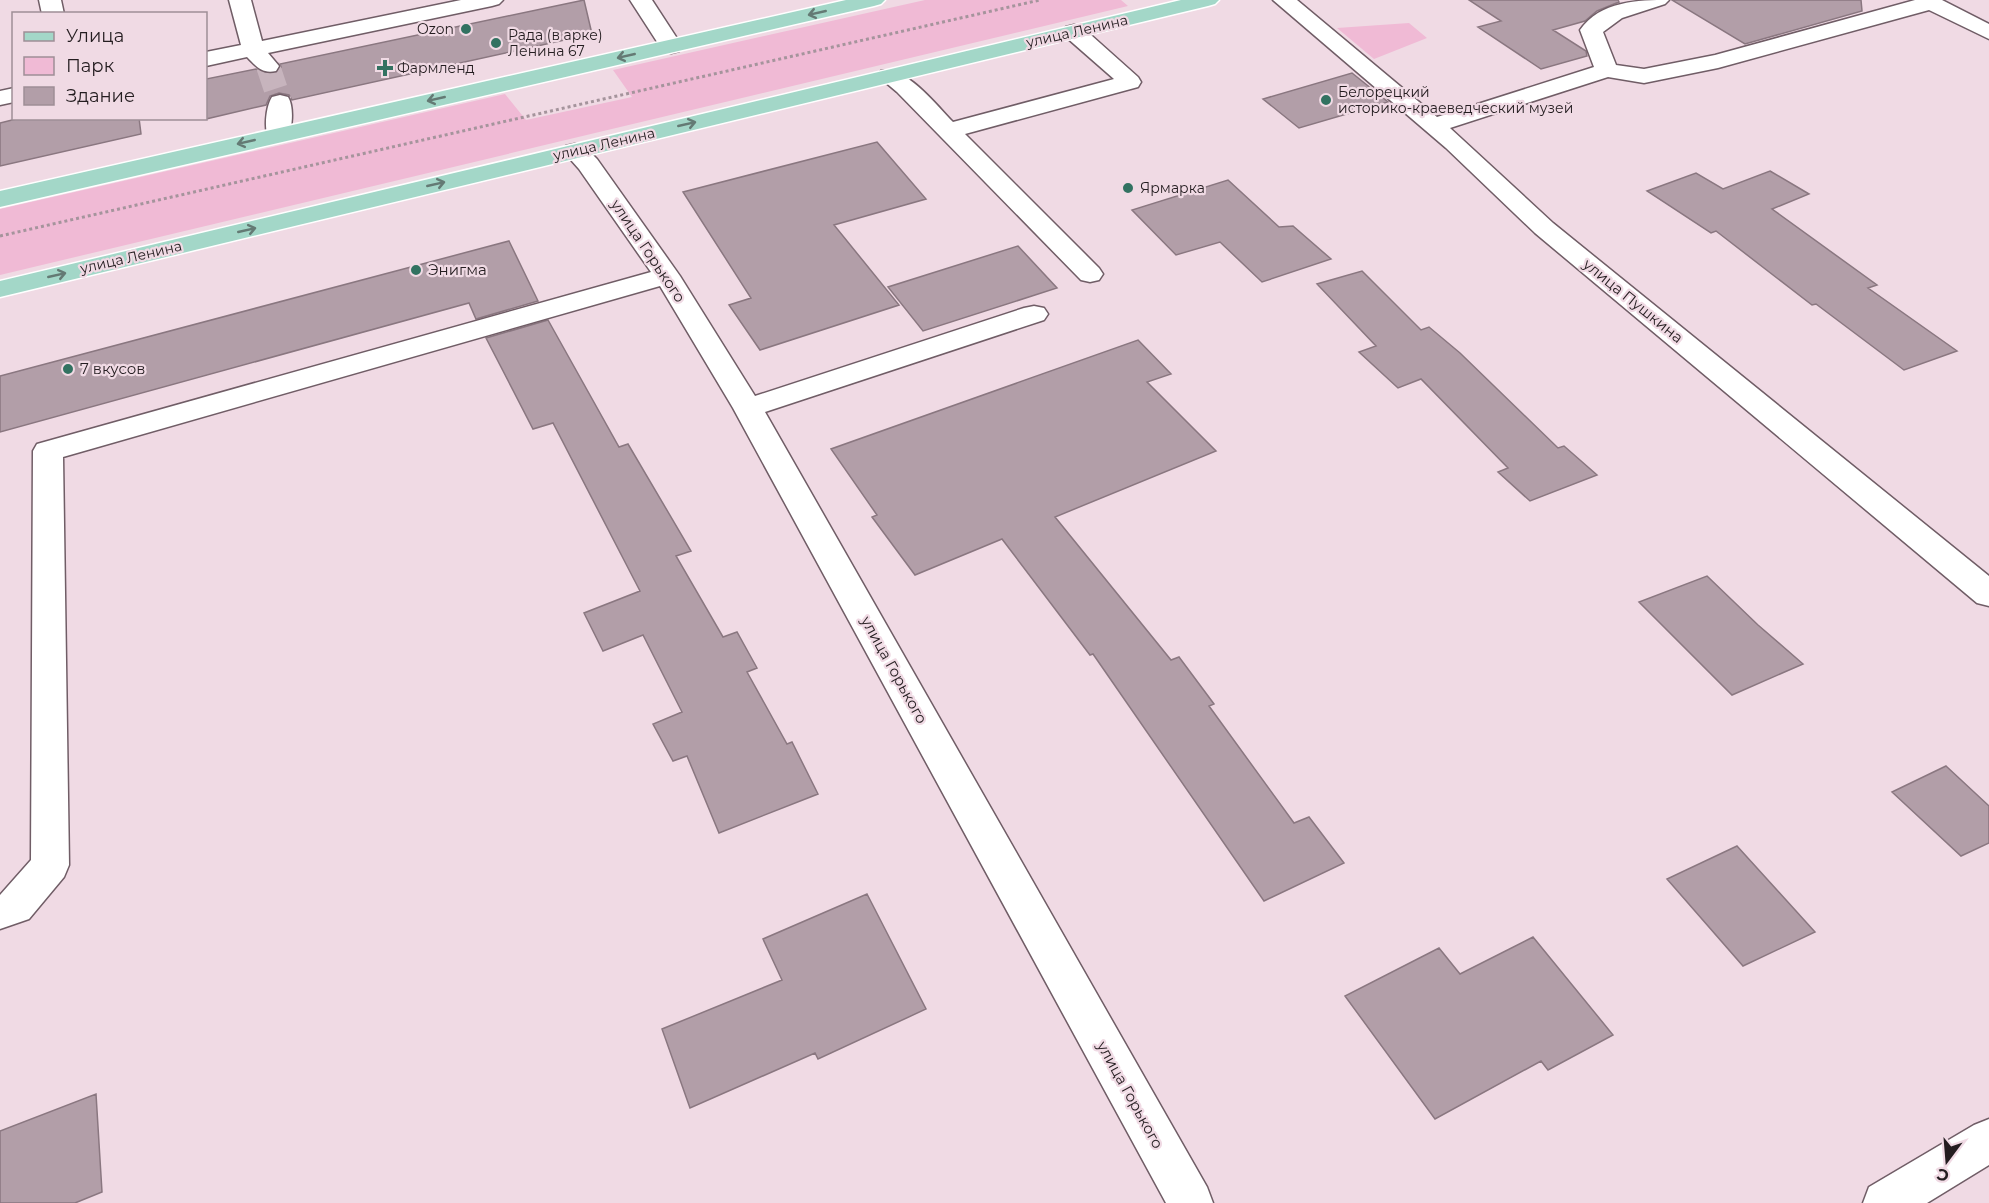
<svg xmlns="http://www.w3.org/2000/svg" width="1989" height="1203" viewBox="0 0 1989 1203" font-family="Montserrat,sans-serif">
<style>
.green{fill:#f0bad5}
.building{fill:#b29ea8;stroke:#8a7780;stroke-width:1.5}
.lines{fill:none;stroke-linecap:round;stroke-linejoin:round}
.minor-tunnel{stroke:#c7b4bd;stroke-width:24;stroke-dasharray:24 12;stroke-linecap:butt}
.minor-casing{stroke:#705d66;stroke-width:3}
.major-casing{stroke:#fff;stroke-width:3}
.path{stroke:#a5949c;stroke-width:3;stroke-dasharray:3 3;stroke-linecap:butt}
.minor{fill:#fff;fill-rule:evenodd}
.major{fill:#a3d7c8;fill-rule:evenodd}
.oneway{stroke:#647a74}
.poi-dot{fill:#327261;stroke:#f0dae4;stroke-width:2}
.labels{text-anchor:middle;stroke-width:4.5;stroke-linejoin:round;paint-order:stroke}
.far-poi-label{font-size:14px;fill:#241d20;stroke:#f0dae4;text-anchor:start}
.far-street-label{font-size:14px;fill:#241d20;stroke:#f0dae4}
.street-label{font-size:15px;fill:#241d20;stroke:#f0dae4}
.poi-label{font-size:15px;fill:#241d20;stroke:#f0dae4;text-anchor:start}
</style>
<rect width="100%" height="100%" fill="#f0dae4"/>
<path class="green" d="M925,0H1121L1128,6L0,275V209L505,94L526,120L632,97L613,70Z
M1409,23L1427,38L1374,59L1337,28Z"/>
<path class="building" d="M584,0L592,34L292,100L289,95L279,93L270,96L266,105L206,119V79L256,69L266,74L276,73L281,67L280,64Z
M1469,0H1618L1619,2L1597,11L1585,21L1553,30L1586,51L1587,56L1541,69L1478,27L1501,21Z
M1672,0H1861L1862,11L1745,44Z
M1352,73L1388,102L1299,128L1263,99Z
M20,118H139L141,134L0,166V123Z
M877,142L926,199L834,225L899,305L760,350L729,305L751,298L683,192Z
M1770,171L1809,194L1772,209L1877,285L1868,288L1957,351L1904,370L1816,304L1812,305L1716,231L1711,233L1647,191L1696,173L1723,189Z
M1228,180L1279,227L1293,226L1331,259L1262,282L1220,242L1176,255L1132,210Z
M509,241L538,301L476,319L469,303L0,432V376Z
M1018,246L1057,288L923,331L888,287Z
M1362,271L1421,330L1429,327L1460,353L1558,448L1564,446L1597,475L1530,501L1498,472L1508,468L1421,379L1398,388L1359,352L1376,346L1317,284Z
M548,320L619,447L628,444L691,551L676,556L723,637L737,632L757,668L747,672L787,744L792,742L818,794L719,833L687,756L673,761L653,724L682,712L643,635L603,651L584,613L640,591L553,423L533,429L486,338Z
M1138,340L1171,374L1147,382L1216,451L1055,517L1171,660L1179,657L1214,704L1209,706L1294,823L1309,817L1344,863L1264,901L1093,654L1090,655L1002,539L915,575L872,517L877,515L831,449Z
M1707,576L1758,625L1803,664L1732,695L1639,602Z
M1946,766L1989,806V843L1961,856L1892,792Z
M1737,846L1815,932L1743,966L1667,879Z
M867,894L926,1009L818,1059L815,1053L690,1108L662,1029L782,980L763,939Z
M1533,937L1613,1035L1548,1070L1541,1061L1435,1119L1345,996L1439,948L1460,974Z
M96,1094L102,1192L75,1203H0V1131Z"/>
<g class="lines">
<path class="minor-tunnel" d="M268,66L280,102"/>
<g class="minor-casing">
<path id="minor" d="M39,0H61L64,14H42Z
M229,0H251L262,41L461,0H503L499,4L492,6L268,53L279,66L276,71C262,74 257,67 247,57L206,66V52L241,45Z
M630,0H652L682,46L679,51L671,53L663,51Z
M1273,0H1297L1437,117L1594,67L1580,30C1600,1 1638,0 1669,0L1665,4L1622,18L1603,32L1616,65L1644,69L1715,55L1915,0H1942L1989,24V39L1929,10L1718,68L1644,83L1608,77L1450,128L1553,223L1989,576V606L1977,603L1535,233L1446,148Z
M1074,25L1082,27L1138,77L1141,82L1138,87L965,134L1099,268L1103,274L1099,280L1090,282L1081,280L897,92L878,76L881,71C906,65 937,106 953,122L1114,79L1066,37L1063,32L1066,27Z
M14,88V102L0,105V91Z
M280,95L288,97C294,106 293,131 286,140L278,142L270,140C263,131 266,106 272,97Z
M575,144L584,146L597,159L680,276L755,396L1024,308L1034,306L1044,308L1048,314L1044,320L765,412L1207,1187L1213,1203H1166L733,408L660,286L63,457L69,865L64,877L29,919L0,929V895L31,860L33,451L37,444L651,272L579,169L563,151L566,146Z
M1989,1119V1165L1927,1203H1863L1869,1187L1974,1125Z"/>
</g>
<g class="major-casing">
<path id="major" d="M846,0H885L881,4L874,6L0,207V191Z
M1181,0H1219L1215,4L1208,6L0,297V281Z"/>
</g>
<path class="path" d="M0,236L1040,0"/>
<use href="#minor" class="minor"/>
<use href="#major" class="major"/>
</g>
<defs><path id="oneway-shaft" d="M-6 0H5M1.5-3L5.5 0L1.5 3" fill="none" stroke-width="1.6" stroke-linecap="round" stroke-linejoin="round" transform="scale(1.5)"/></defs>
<g class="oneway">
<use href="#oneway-shaft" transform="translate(817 13) rotate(167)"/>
<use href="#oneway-shaft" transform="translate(626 56) rotate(167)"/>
<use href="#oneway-shaft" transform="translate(436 99) rotate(167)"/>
<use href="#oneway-shaft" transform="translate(687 124) rotate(-13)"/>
<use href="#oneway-shaft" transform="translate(246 142) rotate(167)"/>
<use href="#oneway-shaft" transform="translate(436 184) rotate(-13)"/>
<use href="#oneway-shaft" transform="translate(247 230) rotate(-13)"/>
<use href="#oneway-shaft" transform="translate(57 275) rotate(-13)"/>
</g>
<g class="poi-dot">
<circle cx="466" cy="29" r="6"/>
<circle cx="496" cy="43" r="6"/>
<path d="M382 59h6v6h6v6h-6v6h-6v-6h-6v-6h6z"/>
<circle cx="1326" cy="100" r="6"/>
<circle cx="1128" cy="188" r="6"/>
<circle cx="416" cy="270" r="6"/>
<circle cx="68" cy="369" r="6"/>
</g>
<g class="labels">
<g class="far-poi-label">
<text x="454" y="34" text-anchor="end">Ozon</text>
<text x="508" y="40">Рада (в арке)<tspan x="508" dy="16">Ленина 67</tspan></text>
<text x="397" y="73">Фармленд</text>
<text x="1338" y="97">Белорецкий<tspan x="1338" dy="16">историко-краеведческий музей</tspan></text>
<text x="1140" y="193">Ярмарка</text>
</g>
<g class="far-street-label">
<text transform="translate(1077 31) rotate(-13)" y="5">улица Ленина</text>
<text transform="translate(604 144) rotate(-13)" y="5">улица Ленина</text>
<text transform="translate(131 257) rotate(-13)" y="5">улица Ленина</text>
</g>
<g class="street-label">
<text transform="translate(648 251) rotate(56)" y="5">улица Горького</text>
<text transform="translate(1633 301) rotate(39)" y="5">улица Пушкина</text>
<text transform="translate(894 670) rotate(61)" y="5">улица Горького</text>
<text transform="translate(1130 1095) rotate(61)" y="5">улица Горького</text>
</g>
<g class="poi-label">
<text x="428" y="275">Энигма</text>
<text x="80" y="374">7 вкусов</text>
</g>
</g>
<rect x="12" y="12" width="195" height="108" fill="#f0dae4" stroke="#9e8e96" stroke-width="1.5"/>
<rect x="24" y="32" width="30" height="9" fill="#a3d7c8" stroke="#9e8e96" stroke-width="1.5"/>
<text x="66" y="42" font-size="18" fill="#241d20">Улица</text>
<rect x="24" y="57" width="30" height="18" fill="#f0bad5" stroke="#9e8e96" stroke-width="1.5"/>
<text x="66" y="72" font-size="18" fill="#241d20">Парк</text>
<rect x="24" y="87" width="30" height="18" fill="#b29ea8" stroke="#9e8e96" stroke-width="1.5"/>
<text x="66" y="102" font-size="18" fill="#241d20">Здание</text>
<g transform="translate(1947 1161) rotate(196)" stroke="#f0dae4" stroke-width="4.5" paint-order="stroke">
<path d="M0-4.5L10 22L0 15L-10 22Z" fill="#241d20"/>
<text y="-9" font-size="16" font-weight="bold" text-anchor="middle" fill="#241d20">С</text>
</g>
</svg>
